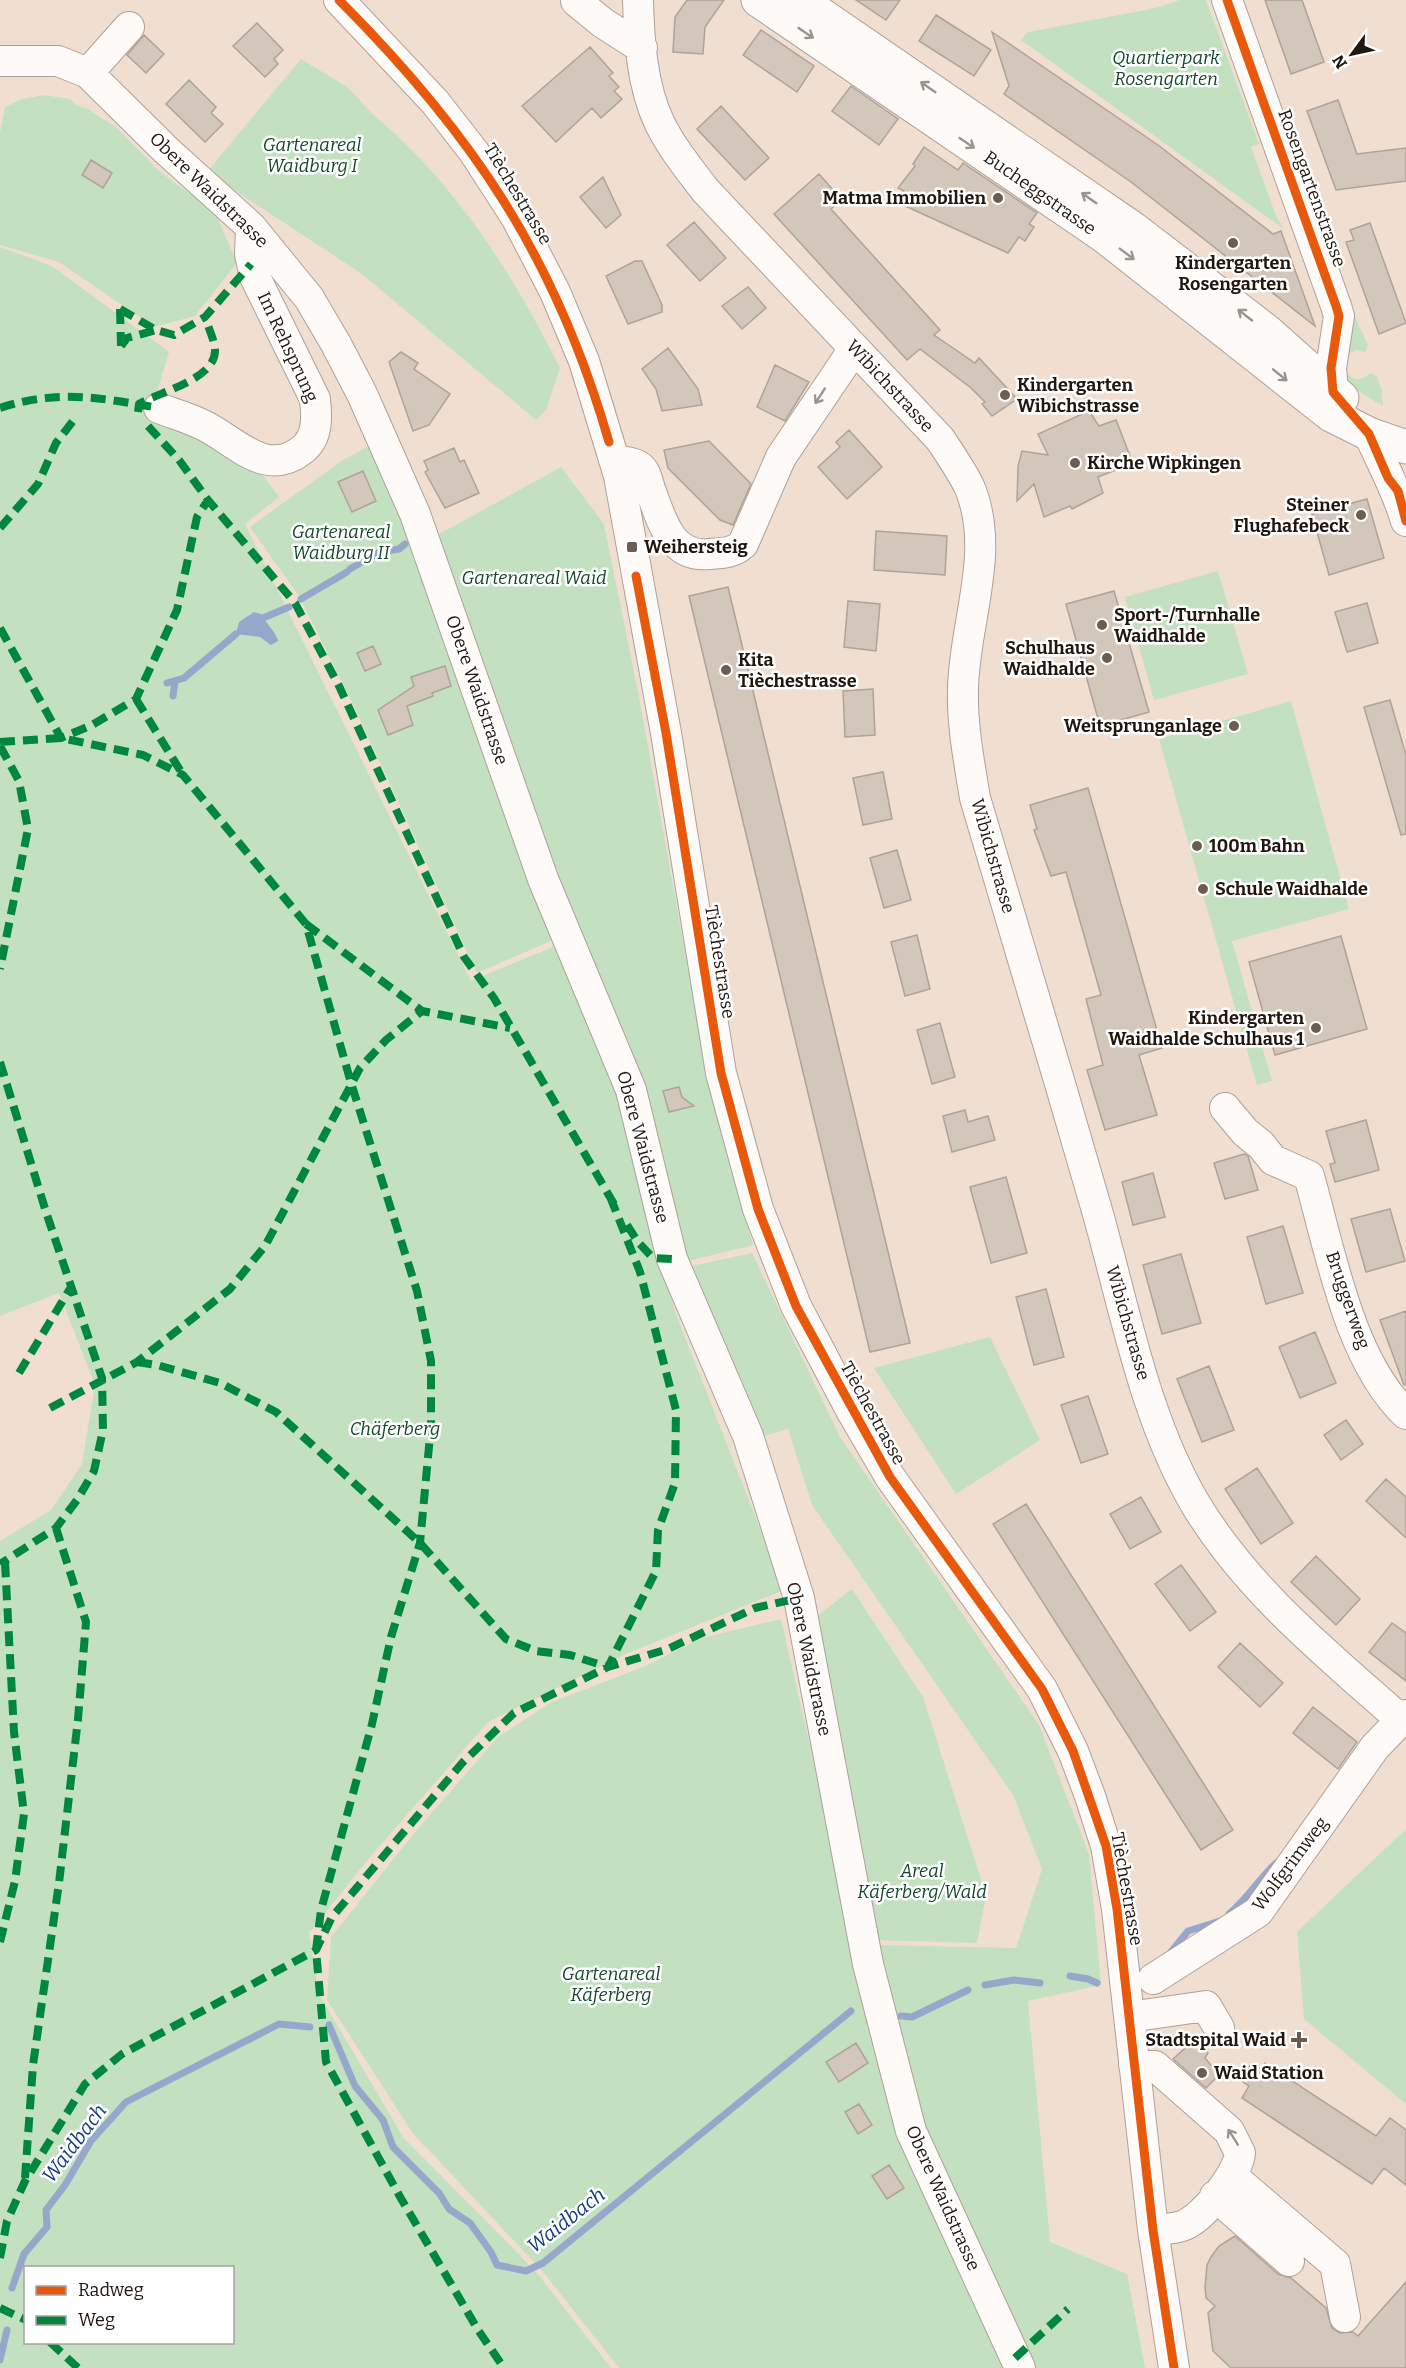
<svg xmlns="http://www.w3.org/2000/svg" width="1406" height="2368" viewBox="0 0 1406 2368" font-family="Bitter,serif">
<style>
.green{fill:#c3e0c1;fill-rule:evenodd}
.water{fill:#95a7cb}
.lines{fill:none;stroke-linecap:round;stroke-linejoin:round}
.stream{stroke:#95a7cb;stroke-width:7}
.building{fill:#d3c6ba;stroke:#afa298;stroke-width:1.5}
.minor-casing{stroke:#aea197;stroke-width:32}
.major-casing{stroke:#aea197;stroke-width:35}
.minor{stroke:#fdfaf8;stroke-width:30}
.major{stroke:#fdfaf8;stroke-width:33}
.quiet{stroke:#00873e;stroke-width:8;stroke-dasharray:15 8;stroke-linecap:butt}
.cycleway-casing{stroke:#fff;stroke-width:13}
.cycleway{stroke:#e8590c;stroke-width:9}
.oneway{stroke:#9a948f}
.poi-dot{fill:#6a5d52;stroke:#fff;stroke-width:2}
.labels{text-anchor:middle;stroke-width:5;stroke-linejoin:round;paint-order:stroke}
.park-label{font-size:18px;font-style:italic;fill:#134729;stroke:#fff}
.street-label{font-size:18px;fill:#22170e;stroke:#fff}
.poi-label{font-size:18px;font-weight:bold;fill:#22170e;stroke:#fff;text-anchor:start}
.water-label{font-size:20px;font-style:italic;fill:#133a7f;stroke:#fff}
</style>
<rect width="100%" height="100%" fill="#f0dfd1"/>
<path class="green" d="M1180,0H1206L1259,144L1251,147L1276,216L1284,229L1021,40L1028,32L1151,9Z
M301,59C315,68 330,76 344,85C356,94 365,108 377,118C457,186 513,274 560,368L546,410L536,420L362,274L207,172Z
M44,95L70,99L76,105L88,109L117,128L159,171L215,212L237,263L195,316L154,327L59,262L0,245V133L5,107L23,99Z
M0,247L52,266L169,352L151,413L257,467L279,497L245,524L471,981L557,945L612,1070L674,1309L784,1590L626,1654L488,1722L371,1856L309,1933L319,1994L403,2137L537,2273L611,2368H0V1541L51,1510L82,1464L95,1385L59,1293L0,1316ZM26,2268H232V2342H26Z
M1355,317L1368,345L1365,352L1356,350L1347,355L1346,372C1353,381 1363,381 1370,373L1377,377L1382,391L1383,406L1355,389L1345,375L1351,319Z
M372,444L414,546L558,938L477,973L352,702L299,596L250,527L343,460Z
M561,467L604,524L639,697L710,1091L753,1245L684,1262L578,944L434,537Z
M1218,571L1248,674L1154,700L1125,597Z
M1291,701L1349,909L1232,941L1272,1081L1257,1085L1159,739Z
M752,1253L840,1437L1039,1725L1089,1854L1101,1985L1028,2001L1050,2242L1127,2274L1145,2368H1033L928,2142L878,1945L1016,1948L1042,1869L1013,1795L812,1505L788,1429L761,1437L687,1267Z
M990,1337L1040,1440L956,1494L874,1368Z
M852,1589L923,1697L986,1895L977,1943L875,1940L817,1616Z
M781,1619L896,2123L1005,2368H619L543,2272L412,2132L327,2000L331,1937L416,1831L498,1737L550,1703L645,1666L702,1638Z
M1406,1829V2104L1304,2019L1297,1932Z"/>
<path class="water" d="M254,612L261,614C266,624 275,630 278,641L271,645L260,637L236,634L239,622Z"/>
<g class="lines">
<path class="stream" d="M386,551L399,549L405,544
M350,569L381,551
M301,599L347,572
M263,618L289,607
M167,683L184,678L236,634
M173,696L175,681
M1229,1914C1247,1899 1259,1879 1276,1863
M1171,1952L1188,1931L1220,1921
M1070,1976L1088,1979L1097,1983
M985,1985L1014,1980L1040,1983
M901,2016L912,2017L968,1990
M329,2025L355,2086L383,2120L393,2147L439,2193L449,2209L470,2223L491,2252L497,2265L526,2271L543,2263L851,2011
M12,2288L24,2254L47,2227L46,2210L65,2185L91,2141L126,2102L279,2024L310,2027
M0,2360L7,2330"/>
</g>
<path class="building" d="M687,0H724L705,27L703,54L673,52L675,17Z
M856,0H900L886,20Z
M1265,0H1302L1324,62L1291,74Z
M936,15L991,50L974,76L919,41Z
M257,23L283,50L274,59L278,64L265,77L233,46Z
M761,30L814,66L797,92L743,55Z
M992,32L1158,145L1273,234L1281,231L1315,326L1131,182L1004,94L1009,86Z
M144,35L164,54L146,73L127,55Z
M590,47L613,73L609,76L619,87L614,91L622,99L601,118L592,108L556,142L522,106Z
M189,80L216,107L211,113L223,124L205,142L166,104Z
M851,86L898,119L879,145L832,111Z
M1338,100L1357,154L1406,148V181L1336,190L1307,111Z
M721,106L769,158L745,180L697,129Z
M924,147L958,170L963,163L1037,213L1029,224L1034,227L1025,241L1019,237L1008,253L903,205L904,191L898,188L915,166L913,164Z
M91,160L112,173L103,188L82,175Z
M819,174L842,200L831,209L940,330L934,335L975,363L979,358L1017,399L992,416L982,404L985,402L971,388L920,349L907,360L774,214Z
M603,177L621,215L606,228L580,197Z
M694,222L726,258L700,281L667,245Z
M1370,223L1406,323L1379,334L1346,242L1354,240L1350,230Z
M635,261H642L662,305V312L628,324L606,276Z
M748,287L766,308L742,329L722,306Z
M668,348L698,389L702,405L662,411L656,389L642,369Z
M401,352L418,363L414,369L450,394L429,425L413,431L389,362Z
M775,365L809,382L785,421L757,407Z
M1089,411L1099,426L1116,420L1132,461L1131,464L1098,477L1103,493L1072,509L1070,506L1044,517L1034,484L1017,501L1018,466L1022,451L1048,455L1038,434Z
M849,430L882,467L847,499L818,467L840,447L836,442Z
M709,441L751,484L733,525L720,520L668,468L664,450Z
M454,448L460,462L464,460L479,493L445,508L425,472L428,470L424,461Z
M363,471L376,501L352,512L338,482Z
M1367,499L1384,558L1329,575L1312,514Z
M876,531L947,536L945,575L874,570Z
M728,587L910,1343L870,1352L689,596Z
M1114,591L1149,712L1100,726L1066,604Z
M848,601L880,604L876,651L844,647Z
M1367,603L1378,643L1347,652L1335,612Z
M373,646L381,664L365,671L357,653Z
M445,666L451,686L432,693L433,696L407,706L413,725L388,735L378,710L414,686L411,677Z
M873,689L875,735L845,737L843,691Z
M1390,700L1406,755V834L1401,835L1364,707Z
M883,772L892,819L863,825L853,778Z
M1088,788L1162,1048L1139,1055L1157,1115L1105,1130L1087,1070L1103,1065L1086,999L1101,995L1066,872L1051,876L1034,830L1037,829L1030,805Z
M897,850L911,900L884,908L870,858Z
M917,935L930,989L905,996L891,942Z
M1341,936L1367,1029L1275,1055L1249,962Z
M940,1023L955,1077L932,1084L917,1030Z
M679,1087L682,1097L694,1106L669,1112L663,1091Z
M965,1110L968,1122L988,1116L995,1140L952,1152L943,1116Z
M1366,1120L1379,1170L1335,1182L1330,1164L1335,1163L1326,1131Z
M1244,1154L1248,1156L1258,1190L1225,1199L1214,1163Z
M1153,1173L1165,1217L1133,1225L1122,1182Z
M1006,1177L1027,1253L991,1263L970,1187Z
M1390,1209L1405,1261L1366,1272L1351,1219Z
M1283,1226L1303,1293L1266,1304L1247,1237Z
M1181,1254L1201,1323L1162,1334L1143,1265Z
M1046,1289L1064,1357L1034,1365L1016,1297Z
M1406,1311V1384L1404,1385L1380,1320Z
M1315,1332L1336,1383L1300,1398L1279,1347Z
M1209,1366L1234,1430L1202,1442L1177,1379Z
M1088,1396L1108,1454L1081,1463L1061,1405Z
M1346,1420L1363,1444L1341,1460L1324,1435Z
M1257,1468L1293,1523L1261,1544L1225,1489Z
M1386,1479L1406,1497V1538L1366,1501Z
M1141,1497L1161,1532L1130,1549L1110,1514Z
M1026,1504L1233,1830L1201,1850L993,1524Z
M1316,1556L1360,1599L1336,1625L1291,1582Z
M1181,1565L1216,1612L1190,1631L1155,1584Z
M1392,1623L1406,1633V1681L1369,1652Z
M1240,1643L1283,1683L1260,1707L1218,1667Z
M1313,1707L1357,1742L1338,1769L1293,1733Z
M1194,2040L1208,2053L1205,2058L1219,2075L1206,2088L1173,2059Z
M856,2043L868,2063L839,2082L826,2062Z
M1252,2063L1261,2069L1265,2063L1376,2136L1390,2118L1406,2130V2185L1384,2168L1372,2184L1242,2098L1249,2086L1240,2080Z
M859,2104L872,2125L858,2134L845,2112Z
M889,2165L904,2188L887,2199L872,2176Z
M1235,2236L1278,2274L1291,2278L1326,2308L1332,2328L1340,2333L1353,2332L1358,2336L1406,2282V2368H1231L1213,2351L1208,2313L1215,2306L1206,2298L1205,2287L1207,2265L1211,2257L1219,2246Z"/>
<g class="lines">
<g class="minor-casing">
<path id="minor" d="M339,0L435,102L474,152L516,217L555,292L584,361L619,476L666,733L721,1073L758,1209L796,1306L852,1412L890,1477L1042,1689L1073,1751L1090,1796L1106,1846L1117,1909L1153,2230L1174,2368
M638,0C639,40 642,87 660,124C672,148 689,169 705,190L940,439C950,454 961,470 969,486C997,551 964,622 963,689C962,726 969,761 975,798C1016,936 1058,1075 1098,1214C1125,1310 1145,1420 1196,1505C1248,1591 1327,1654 1401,1720
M1227,0L1336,306L1339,316L1331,368L1333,392
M576,1L603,23L642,48
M0,61H58L88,73L166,150L251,227L309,298L336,344L362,394L415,514L543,879L631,1090L672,1259L748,1436L799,1598L868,1964L911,2131L1020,2368
M88,73L129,27
M159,408C174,414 189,418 203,425C235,440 265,479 302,450C318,438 317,418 315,399L255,277L250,254L251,227
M1369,434C1382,464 1397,490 1406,521
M615,460C623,462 635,462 641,468C646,472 648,483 650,489C661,518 670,558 709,554C722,553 734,553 743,544L781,457L854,349
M1225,1108L1245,1132L1261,1145L1273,1160L1309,1176C1330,1250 1349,1360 1406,1414
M1153,1979L1258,1912L1375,1747L1406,1715
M1129,2017L1206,2006L1219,2028
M1134,2064L1155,2066L1229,2131L1240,2153C1238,2174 1203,2219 1182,2226C1173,2229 1162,2229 1153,2230
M1232,2176L1335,2264L1345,2317
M1215,2196L1289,2261"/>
</g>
<g class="major-casing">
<path id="major" d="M758,0L1104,236L1331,415L1369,434L1406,447
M800,0L1134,229L1268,332L1342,398"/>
</g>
<use href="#minor" class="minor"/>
<use href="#major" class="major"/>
<path class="quiet" d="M120,309L156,330L174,335L205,317L251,264
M120,309L121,346
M121,346L127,338L156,330
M0,408C57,389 102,398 159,408
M138,412L139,404C161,391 217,379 215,349C214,339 208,327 205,317
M148,426L179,460L208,500L295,603L339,686L464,957L494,998L614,1204
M0,528L38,484L56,443L73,421
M0,628L61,738L92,725L136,699L177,610L197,517L208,500
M136,699L183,775
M0,742L61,738L143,755L183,775L306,924L351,1083L417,1291L431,1361V1425L420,1543L391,1637L372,1724L321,1910L316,1950L326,2062L399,2195L478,2330L504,2368
M0,746L19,781L28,829L0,969
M306,924L422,1011L510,1028
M0,1062L46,1212L102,1378L103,1430L94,1471L77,1500L56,1528L0,1564
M627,1225L638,1242L653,1258L672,1259
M137,1362L157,1365L220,1383L276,1412L420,1543L506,1639L536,1651L570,1655L608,1667L656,1571L658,1530L675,1483L676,1410L640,1272L611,1199
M19,1373L71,1287
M50,1408L137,1362L230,1289L265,1246L360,1068L386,1040L422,1011
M0,1942L15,1881L24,1814L14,1732L5,1562
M25,2178L33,2065L59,1883L78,1719L86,1622L56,1528
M0,2258L7,2221L25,2181L85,2084L122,2054L316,1950L332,1917L463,1762L514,1713L608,1667L668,1649L755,1608L799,1598
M0,2308L26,2320
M50,2342L78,2368
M1015,2358L1068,2309"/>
<g class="cycleway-casing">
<path id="cycleway" d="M339,0C473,134 556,258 609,442
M1227,0L1336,306L1339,316L1331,368L1333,392L1369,434L1388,478L1398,491L1406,521
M636,576L666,733L721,1073L758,1209L796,1306L890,1477L1042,1689L1073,1751L1106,1846L1117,1909L1153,2230L1174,2368"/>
</g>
<use href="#cycleway" class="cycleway"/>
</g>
<defs><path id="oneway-shaft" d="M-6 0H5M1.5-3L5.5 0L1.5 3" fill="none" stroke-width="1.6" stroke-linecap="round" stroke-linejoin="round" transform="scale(1.5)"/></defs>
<g class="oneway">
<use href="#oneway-shaft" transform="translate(806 33) rotate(34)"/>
<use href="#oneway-shaft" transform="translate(928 87) rotate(-145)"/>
<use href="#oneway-shaft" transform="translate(967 143) rotate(34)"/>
<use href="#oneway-shaft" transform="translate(1089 198) rotate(-145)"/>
<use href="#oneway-shaft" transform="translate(1127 254) rotate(37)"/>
<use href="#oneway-shaft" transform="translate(1245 315) rotate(-142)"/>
<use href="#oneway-shaft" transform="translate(1280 375) rotate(39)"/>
<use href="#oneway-shaft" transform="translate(820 396) rotate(123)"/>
<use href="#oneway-shaft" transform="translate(1233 2137) rotate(-122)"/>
</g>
<g class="poi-dot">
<circle cx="998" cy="198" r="6"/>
<circle cx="1233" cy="243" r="6"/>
<circle cx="1005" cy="395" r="6"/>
<circle cx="1075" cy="463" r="6"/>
<circle cx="1361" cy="515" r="6"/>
<rect x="626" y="541" width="12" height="12" rx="3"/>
<circle cx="1102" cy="625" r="6"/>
<circle cx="1107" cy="658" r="6"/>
<circle cx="726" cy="670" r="6"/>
<circle cx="1234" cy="726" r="6"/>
<circle cx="1197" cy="846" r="6"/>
<circle cx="1203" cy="889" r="6"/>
<circle cx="1316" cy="1028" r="6"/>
<path d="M1296 2031h6v6h6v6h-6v6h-6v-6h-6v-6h6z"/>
<circle cx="1202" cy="2073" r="6"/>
</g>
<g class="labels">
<g class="park-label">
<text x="1166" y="64">Quartierpark<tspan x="1166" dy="21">Rosengarten</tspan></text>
<text x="312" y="151">Gartenareal<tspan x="312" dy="21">Waidburg I</tspan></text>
<text x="341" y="538">Gartenareal<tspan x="341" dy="21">Waidburg II</tspan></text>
<text x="534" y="584">Gartenareal Waid</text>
<text x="395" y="1435">Chäferberg</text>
<text x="922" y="1877">Areal<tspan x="922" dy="21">Käferberg/Wald</tspan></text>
<text x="611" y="1980">Gartenareal<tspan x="611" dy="21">Käferberg</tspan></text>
</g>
<g class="street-label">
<text transform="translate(1312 188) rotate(70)" y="6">Rosengartenstrasse</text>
<text transform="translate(209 190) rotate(44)" y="6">Obere Waidstrasse</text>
<text transform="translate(1040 193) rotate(35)" y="6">Bucheggstrasse</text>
<text transform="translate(518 194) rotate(59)" y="6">Tièchestrasse</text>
<text transform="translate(288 347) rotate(65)" y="6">Im Rehsprung</text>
<text transform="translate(890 386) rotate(47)" y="6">Wibichstrasse</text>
<text transform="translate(477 690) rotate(71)" y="6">Obere Waidstrasse</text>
<text transform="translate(993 856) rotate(74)" y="6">Wibichstrasse</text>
<text transform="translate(720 962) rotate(81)" y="6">Tièchestrasse</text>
<text transform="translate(643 1147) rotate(75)" y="6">Obere Waidstrasse</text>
<text transform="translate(1348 1300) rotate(71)" y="6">Bruggerweg</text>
<text transform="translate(1128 1323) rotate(74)" y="6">Wibichstrasse</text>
<text transform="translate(873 1413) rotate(61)" y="6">Tièchestrasse</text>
<text transform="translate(809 1659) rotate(78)" y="6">Obere Waidstrasse</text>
<text transform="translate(1290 1864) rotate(-53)" y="6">Wolfgrimweg</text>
<text transform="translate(1127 1889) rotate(80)" y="6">Tièchestrasse</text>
<text transform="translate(943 2198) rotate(66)" y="6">Obere Waidstrasse</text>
</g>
<g class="poi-label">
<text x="986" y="204" text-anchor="end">Matma Immobilien</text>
<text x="1233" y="269" text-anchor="middle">Kindergarten<tspan x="1233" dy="21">Rosengarten</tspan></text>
<text x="1017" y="391">Kindergarten<tspan x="1017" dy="21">Wibichstrasse</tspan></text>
<text x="1087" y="469">Kirche Wipkingen</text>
<text x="1349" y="511" text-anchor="end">Steiner<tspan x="1349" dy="21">Flughafebeck</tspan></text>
<text x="644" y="553">Weihersteig</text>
<text x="1114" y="621">Sport-/Turnhalle<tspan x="1114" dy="21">Waidhalde</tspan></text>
<text x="1095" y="654" text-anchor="end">Schulhaus<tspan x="1095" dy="21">Waidhalde</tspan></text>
<text x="738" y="666">Kita<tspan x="738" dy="21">Tièchestrasse</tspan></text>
<text x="1222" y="732" text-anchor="end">Weitsprunganlage</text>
<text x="1209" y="852">100m Bahn</text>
<text x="1215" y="895">Schule Waidhalde</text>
<text x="1304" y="1024" text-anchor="end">Kindergarten<tspan x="1304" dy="21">Waidhalde Schulhaus 1</tspan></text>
<text x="1286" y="2046" text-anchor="end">Stadtspital Waid</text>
<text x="1214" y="2079">Waid Station</text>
</g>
<g class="water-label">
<text transform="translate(74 2143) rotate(-53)" y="7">Waidbach</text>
<text transform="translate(566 2220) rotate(-38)" y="7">Waidbach</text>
</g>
</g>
<rect x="24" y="2266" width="210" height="78" fill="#ffffff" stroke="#a7a29f" stroke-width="1.5"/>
<rect x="36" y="2286" width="30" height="9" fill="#e8590c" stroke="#a7a29f" stroke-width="1.5"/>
<text x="78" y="2296" font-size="18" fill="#22170e">Radweg</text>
<rect x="36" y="2316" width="30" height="9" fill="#00873e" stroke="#a7a29f" stroke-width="1.5"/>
<text x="78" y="2326" font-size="18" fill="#22170e">Weg</text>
<g transform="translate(1352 54) rotate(237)" stroke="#ffffff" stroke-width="4.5" paint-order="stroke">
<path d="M0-4.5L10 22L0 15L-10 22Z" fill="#22170e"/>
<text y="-9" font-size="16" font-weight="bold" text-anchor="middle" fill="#22170e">N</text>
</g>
</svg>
